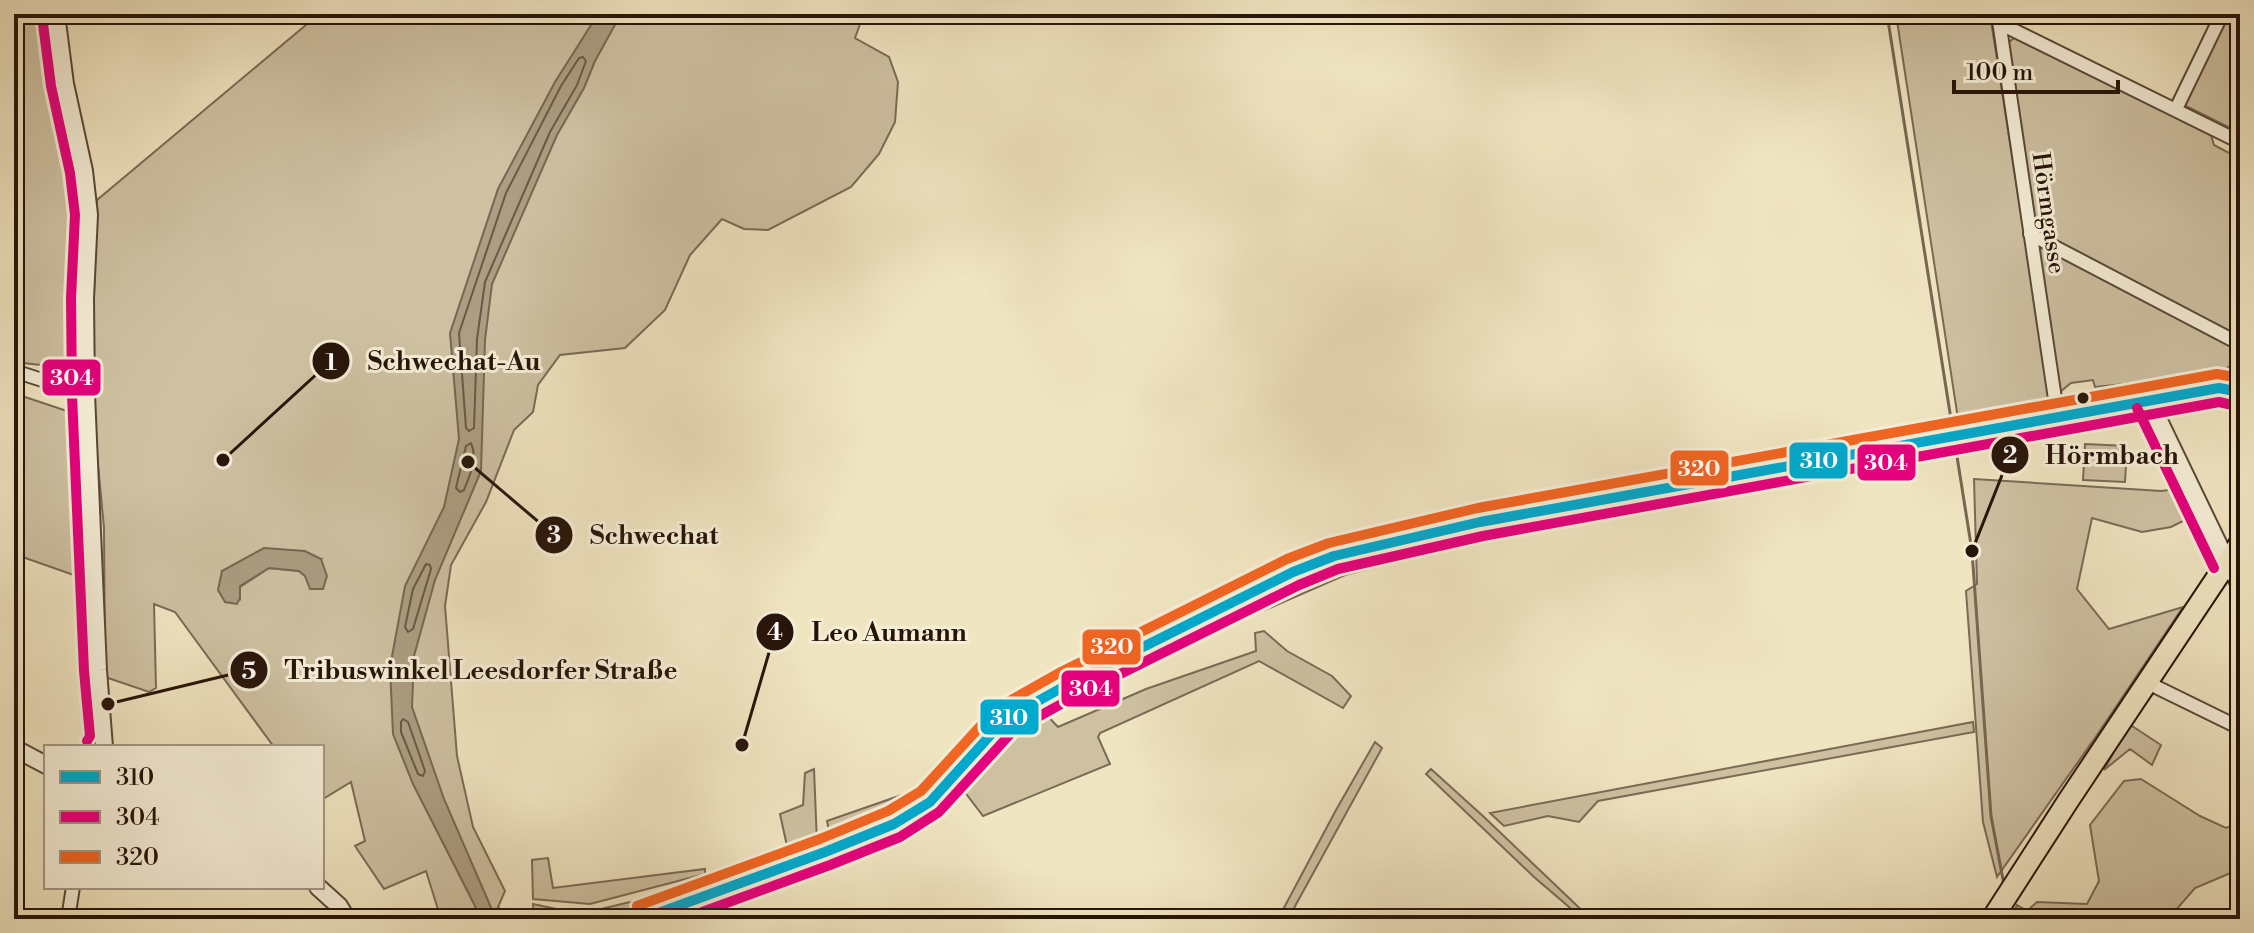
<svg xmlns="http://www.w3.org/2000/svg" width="2254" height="933" viewBox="0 0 2254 933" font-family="'Libre Bodoni',serif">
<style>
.green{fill:#cec1a2;stroke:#7a6a56;stroke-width:2;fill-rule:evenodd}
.water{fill:#ac9e82;stroke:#776752;stroke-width:2}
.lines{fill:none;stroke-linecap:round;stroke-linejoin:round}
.shore{stroke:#6a5946;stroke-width:2}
.stream{stroke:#776752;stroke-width:3}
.minor-casing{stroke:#594837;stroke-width:16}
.tertiary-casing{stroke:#594837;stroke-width:20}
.primary-casing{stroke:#271409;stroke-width:24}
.minor{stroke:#f5eed7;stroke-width:12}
.tertiary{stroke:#f5eed7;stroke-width:16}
.primary{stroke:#f0e5c1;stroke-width:20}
.bus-1-casing{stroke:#f5eed7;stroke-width:16}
.bus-2-casing{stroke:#f5eed7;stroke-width:16}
.bus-3-casing{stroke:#f5eed7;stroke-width:16}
.bus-1{stroke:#00a9ce;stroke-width:10}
.bus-2{stroke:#e5007d;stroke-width:10}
.bus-3{stroke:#f26522;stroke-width:10}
.bus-dot{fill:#271409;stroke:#f5eed7;stroke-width:3}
.labels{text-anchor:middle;stroke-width:6;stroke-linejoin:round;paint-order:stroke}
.street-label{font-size:24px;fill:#271409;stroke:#f5eed7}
.leader{fill:none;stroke:#271409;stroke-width:3}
.callout-dot{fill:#271409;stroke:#f5eed7;stroke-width:3}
.mark-label{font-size:24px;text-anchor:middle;font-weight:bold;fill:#fff}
.callout-label{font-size:26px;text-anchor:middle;font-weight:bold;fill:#271409;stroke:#f5eed7;stroke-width:6;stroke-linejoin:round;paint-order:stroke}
.line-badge{stroke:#f5eed7;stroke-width:3}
.badge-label{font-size:22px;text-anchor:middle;font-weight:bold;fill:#fff}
</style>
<rect width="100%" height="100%" fill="#f0e5c1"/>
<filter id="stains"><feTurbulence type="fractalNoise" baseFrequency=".0025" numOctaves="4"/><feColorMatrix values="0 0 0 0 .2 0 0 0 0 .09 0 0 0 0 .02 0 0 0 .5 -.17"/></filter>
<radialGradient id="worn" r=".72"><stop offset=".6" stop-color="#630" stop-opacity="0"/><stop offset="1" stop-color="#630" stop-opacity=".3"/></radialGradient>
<path class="green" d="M14,14H49L55,90L71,145L79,201L77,369L14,362Z
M319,14H866L863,16L855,38L889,57L898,82L895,122L879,154L851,187L768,230L744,229L722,219L690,255L665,310L625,348L560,355L538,385L533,412L514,430L486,502L451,565L445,606L457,756L473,827L505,891L498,907L509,919H498L497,917V919H441L426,871L384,889L355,846L365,841L351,782L323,799L322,798V747H274L175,612L154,604L156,688L149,692L105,677L104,528L91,391L97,200ZM321,559L305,576L299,571L269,568L240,587V598L222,571Z
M1896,14H1990L2050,400L1976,418L1958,419Z
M2227,14H2240V133L2182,104Z
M2015,37L2211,135L2214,145L2229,153L2237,150L2240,151V338L2036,230L2008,43Z
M2046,247L2239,350L2240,359L2224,370L2163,380L2095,387L2093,380L2071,383L2060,392L2038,249Z
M19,395L76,414L85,579L14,554V409Z
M2085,444L2127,446L2125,482L2083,480Z
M1932,453V459L1467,544L1345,575L1265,610L1264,602L1330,570L1468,537Z
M1974,479L2161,491L2185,488L2197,514L2171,527L2142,532L2092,518L2077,589L2109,629L2183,607L2097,735L1997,877L1983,822L1966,591L1977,584Z
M1264,631L1287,651L1332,676L1351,696L1343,708L1259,661L1100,733L1098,737L1110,764L983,816L964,791C989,756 1005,733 1044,712L1058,727L1146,689L1256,651L1255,633Z
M1973,722L1974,732L1598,801L1579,822L1548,816L1504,826L1490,813Z
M2129,724L2161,745L2152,765L2130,749L2104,770Z
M1375,742L1382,748L1288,919H1278L1336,810Z
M814,769L817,843L789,855L780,814L803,805L805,773Z
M1431,769L1484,817L1591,919H1583L1534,877L1426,774Z
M2141,779L2200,816L2226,828L2240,822V869L2195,888L2168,919H2011L2017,905L2027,911L2037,902L2087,904L2099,881L2090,825L2124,781Z
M916,790L921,798L889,818L831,842L827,821Z
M548,858L553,888L705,869V874L590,904L533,899L532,860Z
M705,884L708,886L614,919H534L533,904L580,914Z"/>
<path class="water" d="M598,14H621L595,61L584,88L557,135L492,284L485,340L481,471L435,580L414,656L412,707L444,799L496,919H479L475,906L413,784L393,734L390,667L405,586L444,507L459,439L450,333L498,189L555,82Z
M264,548L305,551L321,559L327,576L323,589H310L305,576L299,571L269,568L240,586V598L237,604L225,602L218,590L222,571Z"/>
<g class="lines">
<path class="shore" d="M583,57L586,61L577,85L550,132L485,282L477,339L474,428L469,431L466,428L459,333L506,193L561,86L579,58Z
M471,443C478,458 470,475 464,490L460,492L456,488L466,446Z
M426,564L430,565L431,569L413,629L408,632L405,627L413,589Z
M403,719L408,722L425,771L423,776L418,774L401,732V722Z"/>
<path class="stream" d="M1887,14L1953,432
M1955,444L1972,551L1991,816L2004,885
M2011,907L2014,919"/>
<g class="minor-casing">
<path id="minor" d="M1998,14L2058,419
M1999,23L2240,142
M2176,109L2222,14
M2030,234L2240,344
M14,371L86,394
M2227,562L2240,591
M2146,682L2240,728
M708,895L716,919
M68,919L73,887"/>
</g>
<g class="tertiary-casing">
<path id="tertiary" d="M56,14L65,84L84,171L89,215L85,298L86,394L98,670L104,747
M2150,402L2227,562
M14,748L46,765
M318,887L339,906L347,919
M642,919L825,852L894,824L930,802L1004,720L1065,686L1293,572L1334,556L1480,522L2219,388L2240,392"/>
</g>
<g class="primary-casing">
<path id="primary" d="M1992,919L2068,801L2240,543"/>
</g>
<use href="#minor" class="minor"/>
<use href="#tertiary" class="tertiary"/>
<use href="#primary" class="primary"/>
<g class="bus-1-casing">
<path id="bus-1" d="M642,919L825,852L894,824L930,802L1004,720L1065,686L1293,572L1334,556L1480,522L2219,388L2240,392"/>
</g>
<g class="bus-2-casing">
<path id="bus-2" d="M42,16L51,86L70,173L75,215L71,298L72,395L84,671L90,736L87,741
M2137,408L2214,568
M683,919L830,865L900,837L939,812L1013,731L1072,698L1299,585L1338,569L1483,536L2219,402L2237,406"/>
</g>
<g class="bus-3-casing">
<path id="bus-3" d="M637,906L820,839L888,811L921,791L997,708L1059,673L1287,559L1329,543L1478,508L2217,374L2240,378"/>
</g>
<use href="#bus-1" class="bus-1"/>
<use href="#bus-2" class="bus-2"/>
<use href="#bus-3" class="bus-3"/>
</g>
<circle class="bus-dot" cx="2083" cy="398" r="7"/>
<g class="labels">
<g class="street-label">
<text transform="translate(2049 213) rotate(82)" y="8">Hörmgasse</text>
</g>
</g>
<path class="leader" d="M223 460L331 361M1972 551L2010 455M468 462L554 535M742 745L775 632M108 704L249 670"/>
<g class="callout-dot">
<circle cx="223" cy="460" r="8"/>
<circle cx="1972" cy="551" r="8"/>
<circle cx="468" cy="462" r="8"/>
<circle cx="742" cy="745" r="8"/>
<circle cx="108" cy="704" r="8"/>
<circle cx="331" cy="361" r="20"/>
<circle cx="2010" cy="455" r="20"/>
<circle cx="554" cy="535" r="20"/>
<circle cx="775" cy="632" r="20"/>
<circle cx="249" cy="670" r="20"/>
</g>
<g class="mark-label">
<text x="331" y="370">1</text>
<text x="2010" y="463">2</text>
<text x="554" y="543">3</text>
<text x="775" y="640">4</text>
<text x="249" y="679">5</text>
</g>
<g class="callout-label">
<text x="454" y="370">Schwechat-Au</text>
<text x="2112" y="464">Hörmbach</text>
<text x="654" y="544">Schwechat</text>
<text x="889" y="641">Leo Aumann</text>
<text x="481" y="679">Tribuswinkel Leesdorfer Straße</text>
</g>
<g class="line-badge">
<rect x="41" y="358" width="61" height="39" rx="8" fill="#e5007d"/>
<rect x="1788" y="441" width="61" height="39" rx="8" fill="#00a9ce"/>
<rect x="1856" y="443" width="61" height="39" rx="8" fill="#e5007d"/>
<rect x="1669" y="449" width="61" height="38" rx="8" fill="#f26522"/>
<rect x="1081" y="628" width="61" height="38" rx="8" fill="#f26522"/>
<rect x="1060" y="669" width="61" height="39" rx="8" fill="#e5007d"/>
<rect x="979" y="698" width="61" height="38" rx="8" fill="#00a9ce"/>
</g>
<g class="badge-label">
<text x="72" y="385">304</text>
<text x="1819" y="468">310</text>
<text x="1886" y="470">304</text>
<text x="1699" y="476">320</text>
<text x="1112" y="654">320</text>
<text x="1091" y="696">304</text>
<text x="1009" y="725">310</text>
</g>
<rect width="2254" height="933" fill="none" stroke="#f0e5c1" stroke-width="48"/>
<rect x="16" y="16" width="2222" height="901" fill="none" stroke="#271409" stroke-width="4"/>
<rect x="24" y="24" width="2206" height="885" fill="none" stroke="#271409" stroke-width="2"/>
<rect x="44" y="745" width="280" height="144" fill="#f5eed7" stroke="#a39785" stroke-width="2"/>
<rect x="60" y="771" width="40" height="12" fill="#00a9ce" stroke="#a39785" stroke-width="2"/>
<text x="116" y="785" font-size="24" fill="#271409">310</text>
<rect x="60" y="811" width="40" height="12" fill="#e5007d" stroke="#a39785" stroke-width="2"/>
<text x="116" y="825" font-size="24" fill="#271409">304</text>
<rect x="60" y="851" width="40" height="12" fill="#f26522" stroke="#a39785" stroke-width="2"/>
<text x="116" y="865" font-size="24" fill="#271409">320</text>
<path d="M1954 80v12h164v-12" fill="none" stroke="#271409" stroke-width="4"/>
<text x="1966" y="80" font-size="24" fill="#271409" stroke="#f5eed7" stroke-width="6" paint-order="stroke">100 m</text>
<rect width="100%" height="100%" filter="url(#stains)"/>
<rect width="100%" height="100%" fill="url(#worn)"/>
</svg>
